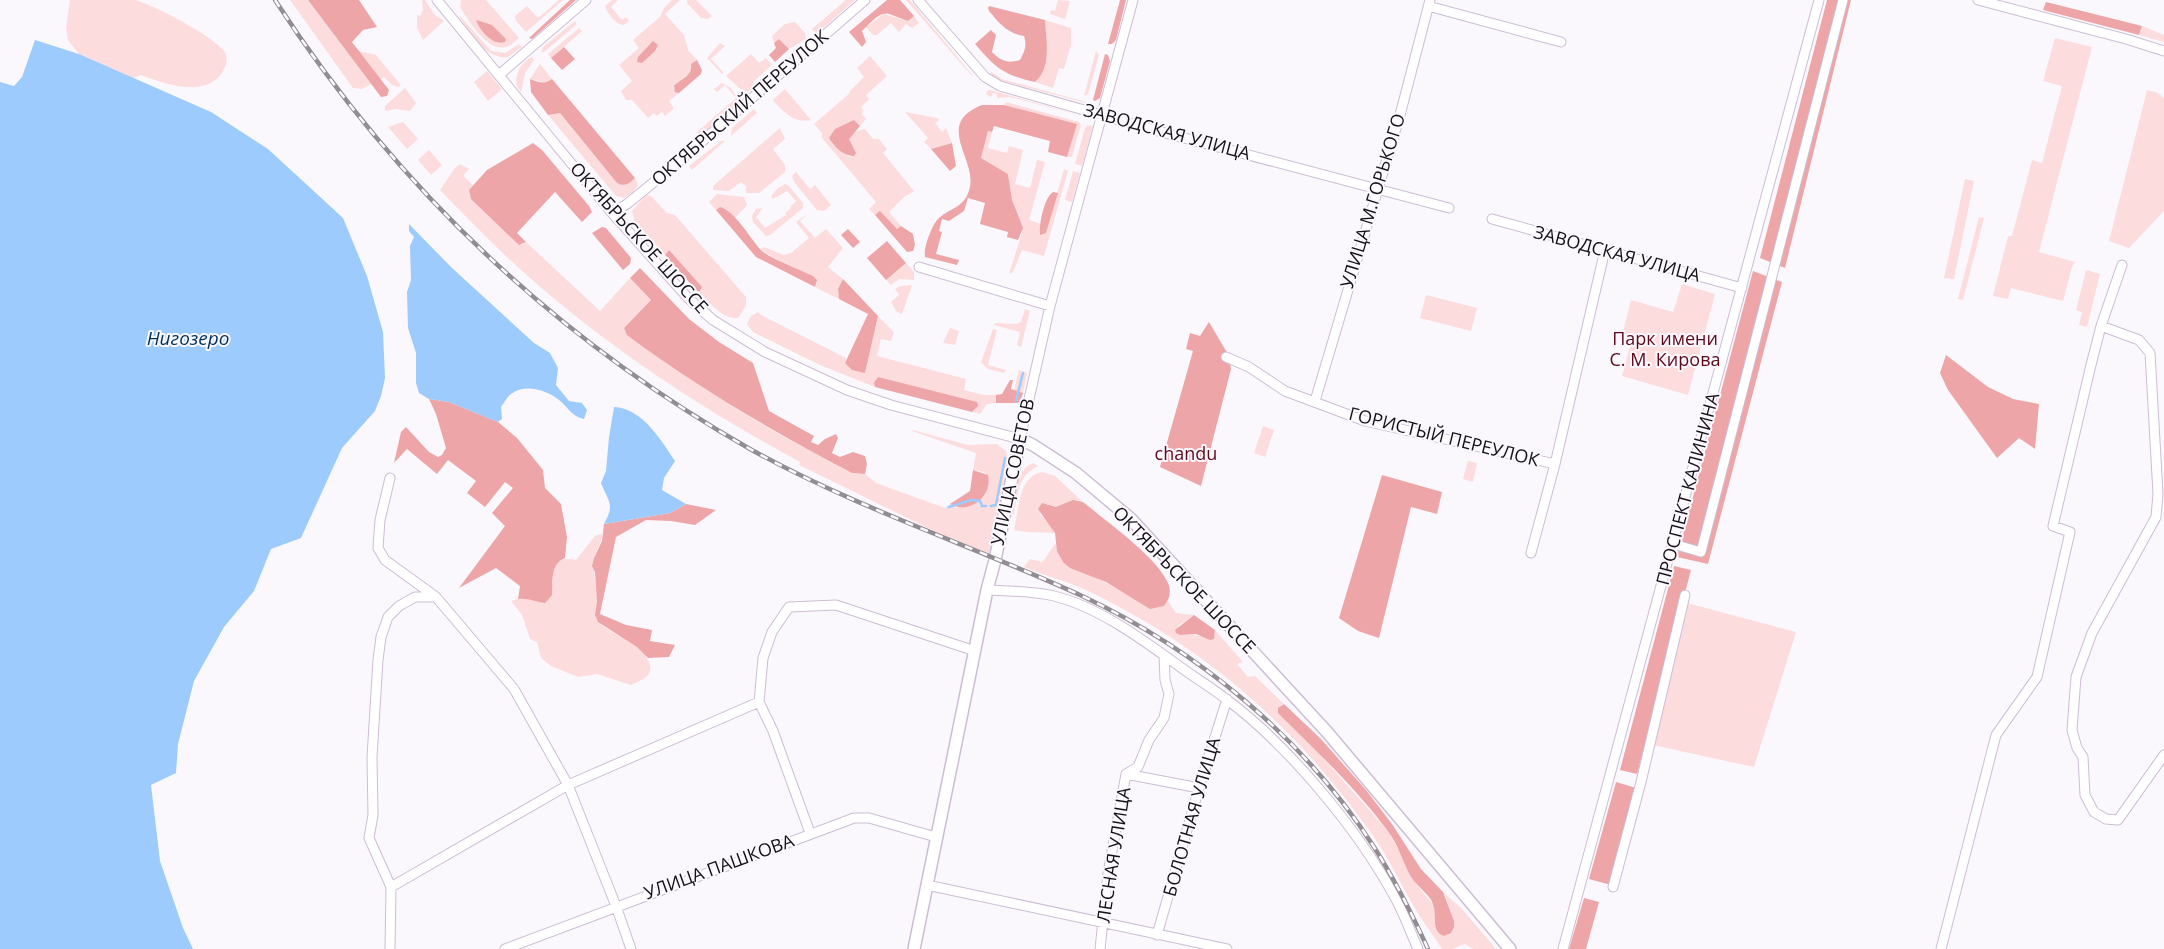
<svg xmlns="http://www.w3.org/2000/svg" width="2164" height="949" viewBox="0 0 2164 949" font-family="'Open Sans',sans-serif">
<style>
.green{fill:#fcdcdd}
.forest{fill:#eda5a8}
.water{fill:#9ecbfe}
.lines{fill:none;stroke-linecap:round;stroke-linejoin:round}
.stream{stroke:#9ecbfe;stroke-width:2.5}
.minor-casing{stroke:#ccbdd4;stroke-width:11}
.major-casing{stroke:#ccbdd4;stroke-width:14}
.minor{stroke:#fff;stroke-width:9}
.major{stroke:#fff;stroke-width:11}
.rail-casing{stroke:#918d93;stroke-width:4.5}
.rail{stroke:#fbf8fd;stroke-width:2.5;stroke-dasharray:8;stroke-linecap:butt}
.labels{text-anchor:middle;stroke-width:4;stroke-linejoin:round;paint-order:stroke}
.street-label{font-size:18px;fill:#151018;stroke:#fbf8fd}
.park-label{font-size:18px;fill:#5e081b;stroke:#fbf8fd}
.water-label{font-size:19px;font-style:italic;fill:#00315d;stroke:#fbf8fd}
</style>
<rect width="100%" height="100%" fill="#fbf8fd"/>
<path class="green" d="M70,0C86,0 121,0 135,0C154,5 213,36 224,51C228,56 227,64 224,69C209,100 165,84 141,75L133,78L79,54L68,40L66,28Z
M290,0H308L371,84L362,89L353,88Z
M422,0H425L434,14L444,21L423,40L417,28V15L420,16L423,10Z
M461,0H486L519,38C515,41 511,46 506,47C487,52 469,21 460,7Z
M559,0H563L526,32L516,21L515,16L527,6L538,18Z
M612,0H618L611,7L622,20L626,17L629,21L624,25C616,25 607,13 605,6Z
M672,0H680L665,14L684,35L688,50L697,60L691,64C693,76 680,79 673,88L679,93L669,101L674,108L665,116L662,112L657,116L654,113L648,118L632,100H626L621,91L632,81L619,65L639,48L633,40L660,17L664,8Z
M687,0H696L712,16L708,19L701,18L687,3Z
M846,0H855L816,34L812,29Z
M906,0H910L973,76L971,75Z
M1058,0L1070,1L1065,19L1050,14L1051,10L1055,11Z
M884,14L908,21L914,16L919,23L912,28L906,24L899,32L891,23L877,35H873L866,27Z
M460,16L491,51L505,53L519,44L522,47L508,57C485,60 471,33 459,17Z
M1045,20L1071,28V45L1064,69L1059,68L1053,88L1035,82C1048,71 1046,37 1045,20Z
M575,21L577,24L544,52H541L543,47Z
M795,22L805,33L806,39L789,49L779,39L774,43L772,36L785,24Z
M2142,26L2164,35V42L2139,35Z
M579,28L582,31L551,58L548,54Z
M2055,38L2092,47L2039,252L2075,262L2072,267L2063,301L2011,288L2008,299L1993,296L2008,236H2012L2032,160L2042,163L2062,86L2043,81Z
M720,43L725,46L711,59L724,73L722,74L707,58Z
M358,51L376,55L401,85L398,87L392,85L384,77L381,80Z
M1096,51L1099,55L1088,94L1084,96Z
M751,54L759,63L766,58L772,65L753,82L755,86L748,92L739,88L726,76Z
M870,56L887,76L866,95L869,99L861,107L863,110L862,114L866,119L860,126L854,120L832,144L850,157L853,149L849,144C848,133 856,131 865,129L873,139H879L887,149L883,153L914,191L904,197L889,212L901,226L897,230L880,211L875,215L869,209L876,202L822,138V133L814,124L850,93L849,92L864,77L857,68Z
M532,57L534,60L525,73L521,92C510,81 520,62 532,57Z
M540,64L552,79L547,83L530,79Z
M487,71L502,89L488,101L474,82Z
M990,71L1002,79L1086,102V103L999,80L993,77Z
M722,83L731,88L739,101L700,136L697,132L736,98L725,85L717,92L714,89Z
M405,88L416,103L410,111L396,109L385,111V106Z
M785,89L811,120C794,124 782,111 773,100Z
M988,90H990L1082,116L1010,97L997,98V94L993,93L991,97L986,94Z
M2147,90L2158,93L2164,98V211L2129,248L2109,241Z
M1006,102L1079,122L1081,125L1072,157H1067L1076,124L1004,105Z
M754,109L757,113L731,136L732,128Z
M905,112L937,118L939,120L935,123L942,132L946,128L952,143L931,149L924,142L928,138Z
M556,113H560L617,183C625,187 629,184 635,178L638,185L632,193L624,198L616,196L548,115Z
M403,122L418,139L407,149L388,127Z
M1088,125L1093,126L1082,166L1075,164L1085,128Z
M780,128L785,139L773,149L785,165V172L759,193H746V186L741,182L729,191L713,190V186Z
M988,131L992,132L988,148L1007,153L1009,146L1023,150L1015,184L1030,188L1037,160L1045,162L1029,220L1041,224L1040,230L1046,233L1064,169L1068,171L1044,256L1022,250L1013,272L1009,274L1022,233L1012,200L1008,174L981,158Z
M721,141H725L692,170L689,166Z
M429,150L442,165L431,175L418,160Z
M460,164L469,169L463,176L473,185L469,190L522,245L526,242L600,311L630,278L651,300L624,328L735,408L779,434L852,473L865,474L876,483L945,508L950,504L956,508L984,496L989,478L984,472L973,470L976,453L912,431L913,430L968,445L997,444L1006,451L1008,459L989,554L934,531L799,465L800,462C704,410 612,350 530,278C498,250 469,220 440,190L455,168Z
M1073,171L1080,173L1072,202L1065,200Z
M796,172L810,189L815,185L831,205L824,211L817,210L794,182L792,176Z
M1965,179L1974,181L1954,279L1944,278Z
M785,184L789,186L803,203V208L770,235L766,236L753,222L752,216L756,209L763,208L756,217L765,228L786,215L785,213L791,208L790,207L796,201L787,191L773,199L771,196L778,188Z
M717,194L744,197L747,205L735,218L724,208L720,207L716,210L709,202Z
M646,195L651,196L667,213L675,215L746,297V306L738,318C716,323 682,268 669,250L665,255L634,220L632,211Z
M808,214L800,221L815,238L826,229L843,248L828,267L843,279L838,289L839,299L815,287L817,283L761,250L764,247L784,255L791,253L809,238L796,222Z
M1979,217L1984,218L1963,300L1958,299Z
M906,263L914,272V280L899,279L891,285L886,280Z
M2086,270L2100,274L2087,327L2079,325L2082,312L2076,310Z
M1682,284L1715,294L1688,395L1622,376L1630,346L1623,332L1631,300L1673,312Z
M912,285L902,314L896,311L891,302L899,295L895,289L900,286Z
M1426,295L1477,308L1471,331L1420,318Z
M1025,309L1030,311L1021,347L1017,345L1020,332L994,325L995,323L1017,324L1021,322Z
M758,312L761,315L846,358L845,363L865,373L878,316L894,332L891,341L881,339L877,356L966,379L964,390L984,395H996V403L987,404L980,414L972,412L976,409L874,383L875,387L820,365L753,332L747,324L751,316Z
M950,328L959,331L955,345L943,343Z
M993,329L997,330L988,365L1006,370L1004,373L988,369L981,362Z
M1019,370L1027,373L1023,393L1014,391Z
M1263,426L1274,430L1265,457L1254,453Z
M1468,461L1477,463L1473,482L1463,479Z
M1033,463L1038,466C1017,477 1018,493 1014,514H1012C1015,498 1015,470 1033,463Z
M1042,472L1055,476L1083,502L1078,500L1062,506L1056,507L1047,504L1040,514L1052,527L1055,533C1041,532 1028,533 1014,530C1019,510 1018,477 1042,472Z
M602,534C602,544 595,551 594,559C593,573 597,588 597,602C597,608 595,612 596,618C601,632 644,641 650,665C653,677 640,681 631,685L597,674L578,677L551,666L541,658L537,642L530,639L522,615L511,601C521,598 528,596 537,602L553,583C552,565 558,556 576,560L595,536Z
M1057,543V551L1078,571L1093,576L1123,592L1164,606L1168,601L1176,613L1194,615L1178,626L1180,635C1194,633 1202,639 1215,635V630L1243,662L1237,664L1248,677L1255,676L1284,704L1281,705L1323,758L1388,831L1402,855L1412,879L1435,907L1444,936C1457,930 1454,923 1450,912C1448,905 1447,898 1443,892L1462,909L1496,949H1473L1465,944L1452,949H1442C1435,937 1426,927 1419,915C1402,888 1390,859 1371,833C1296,727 1205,647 1088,591C1067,581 1045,576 1024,567L1030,559L1042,562C1048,557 1050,548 1057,543Z
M1687,603L1796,632L1754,767L1648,744Z"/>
<path class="forest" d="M308,0H359L377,27L363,30L352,42L389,90L387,96L381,97Z
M570,0H576L532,39L529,38Z
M887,0H900L914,16L908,21C901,19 896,16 889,14C879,11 869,25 862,31L866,42L862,47L849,32Z
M1120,0H1126L1116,40L1112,44H1108Z
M1827,0H1851L1785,268L1760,258Z
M2046,2L2142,26L2139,35L2043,10Z
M989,6L1045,20C1046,40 1052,68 1035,82C1002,74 997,69 975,44L991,30L996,35L992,52C1001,61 1008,64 1020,60C1025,51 1027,46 1024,36C1007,33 1000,24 989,11L988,8Z
M476,20L492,25L506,39L505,42C493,46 480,31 476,20Z
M779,39L789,49L775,62L769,55L776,48L774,43Z
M653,41L658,45L655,51L642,63L637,62L638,57Z
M564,47L575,59L562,70L551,58Z
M1105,54L1108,55L1110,61L1100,98L1095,101L1093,100Z
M697,60L702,70L701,74L679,93L675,92L674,86C681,79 693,76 691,64Z
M530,79C538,82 545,85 552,79L635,178C629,184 625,187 617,183L560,113L548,115L531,92Z
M982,105H1004L1077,124L1067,157L1048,152L1050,141L994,126L992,132L988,131L981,158L1008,174L1012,200L1023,228L1018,240L1007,237L1008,232L980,224L985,203L968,198L964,211L949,221L942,219L939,231L942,232L936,254L959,260L957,265L925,257C924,250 926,245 928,238C931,231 933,224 939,218C953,206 965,208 970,187C976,158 934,124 982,105Z
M854,120L860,126L849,139L856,153L854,156C844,156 834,147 829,138L835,129Z
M533,143L542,150L589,206L592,212L582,222L555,192L517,233L526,242L519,245L471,199L469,190L487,170Z
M952,143L956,166L950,171L931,149Z
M1053,192L1058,193L1046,233L1040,235C1039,224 1044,198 1053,192Z
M720,207C734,210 751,239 760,249C766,257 803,271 813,276L817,280L815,287L756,257L716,210Z
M880,211L897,229L901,226L913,234L915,245L913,251L907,252L875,215Z
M602,227L606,228L631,258L630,264L623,270L592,233Z
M848,229L860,242L853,248L841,235Z
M887,241L906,263L886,280L867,258Z
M669,250L702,287L700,291H697L665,255Z
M640,268L689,319L719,342L753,363L769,411L814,436L811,442L818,445L825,439L836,434L838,438L832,453L840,457L853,452L865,456L867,464L865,474L852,473C774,432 698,388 627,335L624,328L651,300L630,278Z
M1753,271L1782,282L1708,564L1677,557Z
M843,279L878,316L865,373L852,370L845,363L868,314L839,299L838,289Z
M1209,322L1229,356L1231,369L1201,486L1160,467L1193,351L1186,349L1190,333L1200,336Z
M1946,355L1988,387L2013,399L2039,404L2035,449L2019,438L1997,458L1948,390L1940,373Z
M878,377L977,402L978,406L972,412L875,387L874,383Z
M1010,380H1013L1011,389L1023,393L1020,403H996V395L1002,394Z
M429,399L449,402L498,422L517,438L543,470L545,488L561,504L567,537L565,558C550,564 553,581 552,595L545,603C535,602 529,598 518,599L520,586L496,568L459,588L505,526L492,513L513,488L505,482L485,507L467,493L476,481L448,460L437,474L407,449L394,463L401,432L406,427L429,452L438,457L442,455L446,448L436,414Z
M973,470L988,475C993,496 969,515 950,504L970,491Z
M1382,475L1442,492L1437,514L1411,507L1379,638L1358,631L1339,618Z
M1073,500L1083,502C1106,521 1155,556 1167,581C1172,590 1170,599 1164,606L1150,609L1106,582L1070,568L1063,562L1057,551L1055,533L1038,509L1042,503L1056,507Z
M686,504L716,510L695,525L671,521L646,520L616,537L600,614L626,625L652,630L650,641L675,645L669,657L648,658L637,647L598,622L595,615L597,602L595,572L592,566L594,558L602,541L604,524L670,513Z
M1674,566L1691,570L1637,774L1620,770Z
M1194,615L1215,630L1214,639L1210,640L1196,634L1180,635L1176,633L1175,630Z
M1284,704L1321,739L1366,790L1392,824L1421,869L1443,892L1454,921V927L1451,933L1444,936C1428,930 1441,912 1429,897C1424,891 1418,886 1413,880C1403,865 1400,846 1387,830C1355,787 1316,751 1278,713V708Z
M1616,782L1636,788L1611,885L1589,879Z
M1584,898L1599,902L1586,949H1569Z"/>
<path class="water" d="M35,40L79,54L211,112L268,149L343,218L367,276L383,332L385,378L381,396L375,411L342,448L301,538L271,549L254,591L224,627L194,681L178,744L176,773L151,785L160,861L183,928L193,949H0V82L14,86L22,77Z
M409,224L451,267L534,343L550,353L558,368L556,385L569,401L582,403L587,410L584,419C571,416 569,408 559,400C547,390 525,383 511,394C507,397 504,403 501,407L502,419L498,422L449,402L429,399L419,393L416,383V353L408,328L407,292L411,280L410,246L414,237L409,231Z
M614,407C642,408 661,440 675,461L664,478L662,490L686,504L670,513L604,524C615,504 609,503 601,483L606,471L609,437Z"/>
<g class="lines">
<path class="stream" d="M1016,401L1023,373
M991,506L996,505L1005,458
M949,507L971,500L980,501L982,506H986"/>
<g class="minor-casing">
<path id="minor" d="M437,0L612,213L688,298L713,320L765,352L847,390L891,405L1020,439L1050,306L1133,0
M918,0L985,77L1000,86L1154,130L1449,208
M1978,0L2126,39L2164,51
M1428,6L1561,42
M499,75L586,0
M612,213L627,204L676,164L865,0
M1492,219L1742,288
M919,267L1050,306
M2101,326L2139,340L2150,353L2158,494L2156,517L2092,633L2076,677L2072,730L2077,748L2083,757L2085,795L2094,812L2106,819L2118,820L2164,755
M1226,357L1249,367L1285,391L1365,421L1555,464
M1315,401L1400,115L1430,0
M390,478L380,520L378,548L385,560L436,597L514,689L568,785L616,906L631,949
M1673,544L1701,552L1843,0
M1531,553L1555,464L1605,250
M987,590C1009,591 1033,591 1054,596C1099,607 1143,640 1179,666C1195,678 1211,687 1226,699C1287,744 1356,827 1393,894C1403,911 1410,931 1418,949
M1126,774L1199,788
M810,833L773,731L759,702L763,658L772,632L789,607L836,605L975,651
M927,885L1227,949
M391,887L568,785L759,702
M1613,887L1641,782L1685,595
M1157,935L1199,788L1227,699
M390,949L391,887L369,838L373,815L372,757L378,660L381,637L388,617L399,606L415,597H436
M505,949L854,818H869L936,837
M1100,949L1108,873L1126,774L1138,767L1149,740L1164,718L1169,694L1165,680L1164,655
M1563,949L1819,0
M1941,949L1996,735L2037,677L2070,532L2053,526L2091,365L2101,326L2122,265"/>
</g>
<g class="major-casing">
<path id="major" d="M914,949L987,590L995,560L1020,439L1033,445L1076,473L1131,519L1327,732L1510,949"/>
</g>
<use href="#minor" class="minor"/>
<use href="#major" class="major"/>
<g class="rail-casing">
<path id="rail" d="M275,0C397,188 555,338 750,449C856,508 971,545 1080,595C1198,650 1304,738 1374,847C1395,880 1412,914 1428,949"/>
</g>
<use href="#rail" class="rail"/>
</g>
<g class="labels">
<g class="street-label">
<text transform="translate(740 108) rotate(-41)" y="6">ОКТЯБРЬСКИЙ ПЕРЕУЛОК</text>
<text transform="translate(1167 132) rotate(15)" y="6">ЗАВОДСКАЯ УЛИЦА</text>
<text transform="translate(1373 201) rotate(-73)" y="6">УЛИЦА М.ГОРЬКОГО</text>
<text transform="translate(639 238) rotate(48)" y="6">ОКТЯБРЬСКОЕ ШОССЕ</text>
<text transform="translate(1617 254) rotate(15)" y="6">ЗАВОДСКАЯ УЛИЦА</text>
<text transform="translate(1444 437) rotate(14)" y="6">ГОРИСТЫЙ ПЕРЕУЛОК</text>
<text transform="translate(1013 472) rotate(-78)" y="6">УЛИЦА СОВЕТОВ</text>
<text transform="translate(1688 489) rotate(-75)" y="6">ПРОСПЕКТ КАЛИНИНА</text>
<text transform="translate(1184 580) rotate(46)" y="6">ОКТЯБРЬСКОЕ ШОССЕ</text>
<text transform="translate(1192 817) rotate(-74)" y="6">БОЛОТНАЯ УЛИЦА</text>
<text transform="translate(1114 855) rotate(-81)" y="6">ЛЕСНАЯ УЛИЦА</text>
<text transform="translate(719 867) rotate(-20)" y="6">УЛИЦА ПАШКОВА</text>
</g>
<g class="park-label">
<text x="1665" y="345">Парк имени<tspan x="1665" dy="21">С. М. Кирова</tspan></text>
<text x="1186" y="460">chandu</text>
</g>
<g class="water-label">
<text x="188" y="345">Нигозеро</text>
</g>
</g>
</svg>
